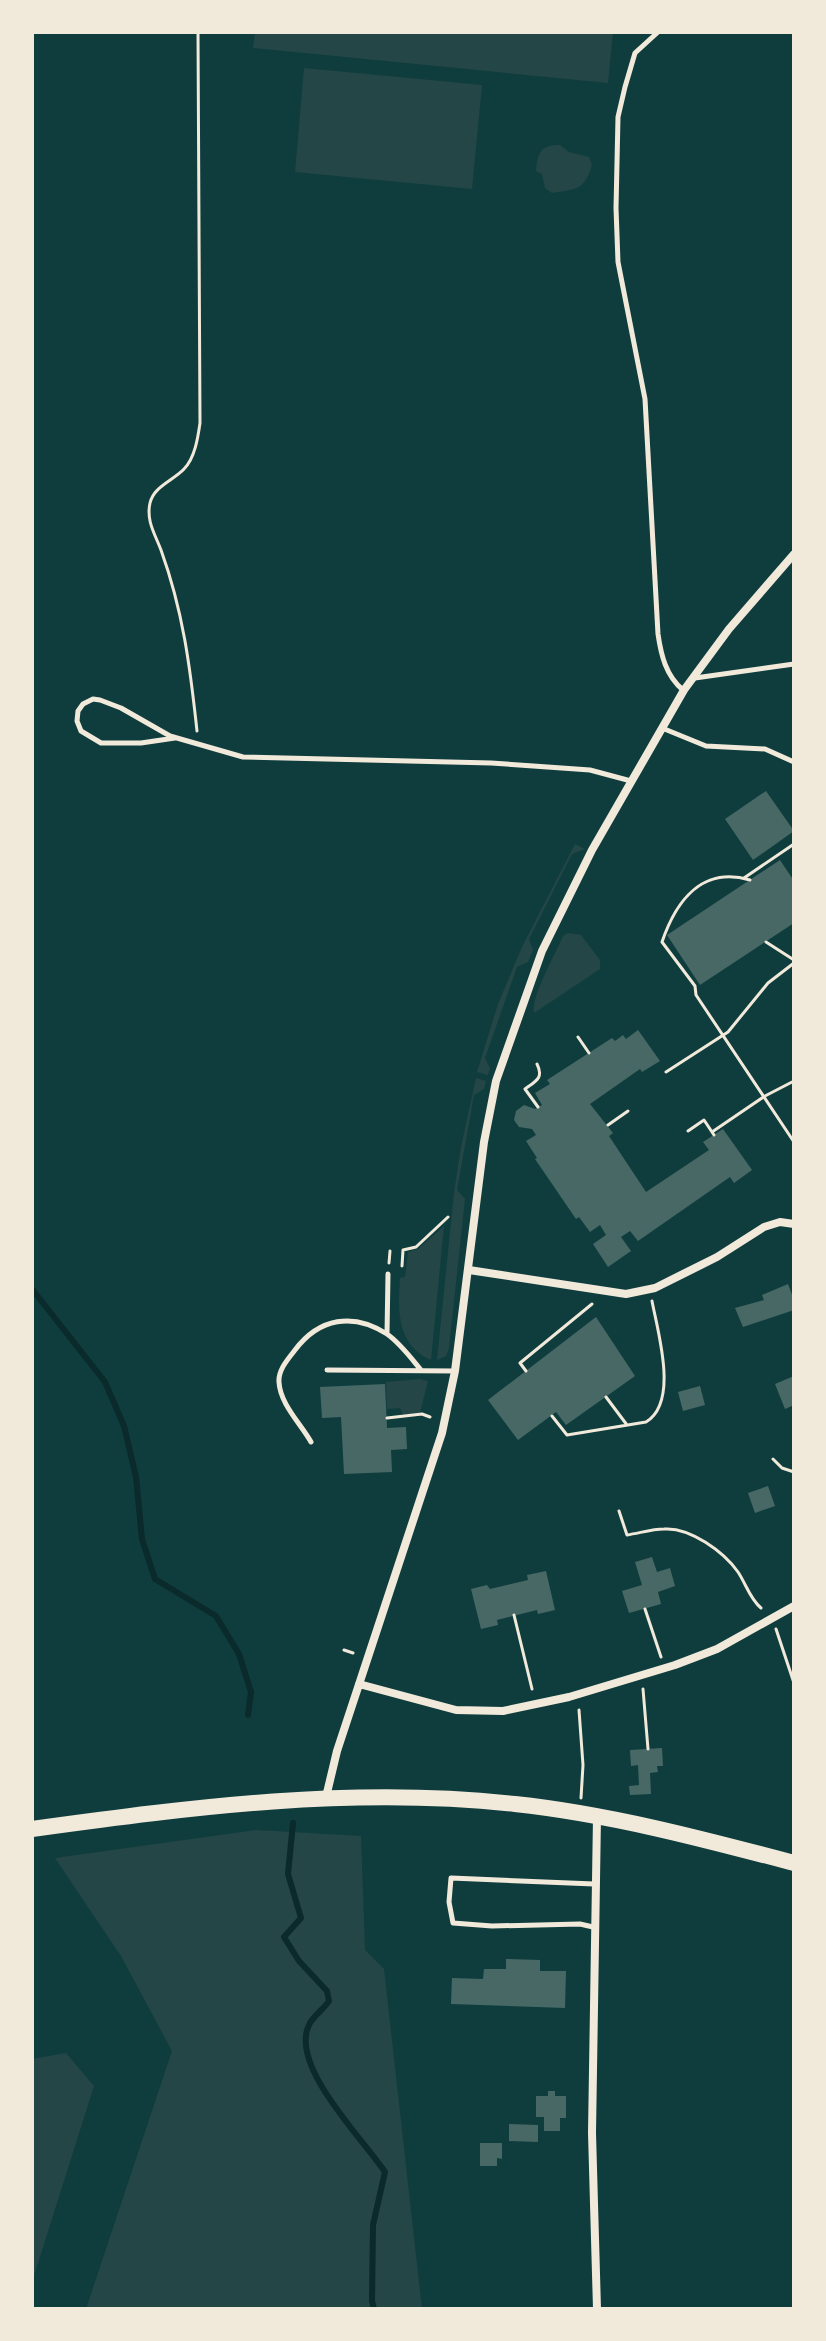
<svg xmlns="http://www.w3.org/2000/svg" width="826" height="2341" viewBox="0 0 826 2341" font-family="'DejaVu Sans',sans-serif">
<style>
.green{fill:#244646}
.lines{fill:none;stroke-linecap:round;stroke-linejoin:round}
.stream{stroke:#0a2a2b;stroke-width:6}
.building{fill:#486865}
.path{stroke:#f1e9da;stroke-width:3}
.service{stroke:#f1e9da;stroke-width:5}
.minor{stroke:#f1e9da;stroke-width:8}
.primary{stroke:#f1e9da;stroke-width:16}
</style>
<rect width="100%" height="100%" fill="#0f3d3e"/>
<path class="green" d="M255,32H613L608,83L253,48Z
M304,68L482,85L472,189L295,172Z
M560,145L569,152L589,157L592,165C584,191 576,189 552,193L545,188L542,174L536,171C538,152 540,145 560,145Z
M575,844L585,849L572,854L529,939L533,950L528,962L517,967L485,1058L490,1068L488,1075L477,1072L498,1004L522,947Z
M568,933L581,935L600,960V969L534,1013C530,998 556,953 563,936Z
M476,1078L486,1081L484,1089L474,1095L457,1190L465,1199L449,1348L446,1356L437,1360L454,1193L461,1147Z
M444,1226L431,1360C396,1345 398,1310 400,1278L405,1277L408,1252L418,1249Z
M420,1379L428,1381L420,1413L403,1415L400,1408L387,1409L386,1382Z
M256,1830L361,1836L365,1950L384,1969L422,2309H86L172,2051L121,1956L55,1858Z
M66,2053L94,2086L32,2282V2059Z"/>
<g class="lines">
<path class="stream" d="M32,1289L105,1382L124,1426L136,1477L142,1539L155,1579L216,1616L239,1654L251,1692L248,1715
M293,1823L288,1874L301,1918L284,1937L299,1961L327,1991L329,2001C324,2009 312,2017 309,2025C289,2066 364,2140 385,2172L373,2225L372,2301L374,2309"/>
</g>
<path class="building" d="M766,791L794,831L753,860L725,819Z
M780,860L794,881V923L700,985L667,935Z
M638,1030L660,1061L642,1072L640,1069L590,1104L613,1133L609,1136L646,1192L709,1150L703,1142L723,1129L752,1170L734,1183L730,1177L638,1241L630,1231L621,1237L631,1251L608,1267L593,1244L606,1235L600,1225L590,1232L579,1217L576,1219L535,1159L537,1158L526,1141L536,1135L532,1129L519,1127L514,1120L516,1111L524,1105L535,1109L542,1105L535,1093L550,1084L547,1080L612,1038L615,1041L623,1035L626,1039Z
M788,1284L794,1300V1310L743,1327L735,1308L764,1300L762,1295Z
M596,1317L635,1376L566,1425L556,1412L518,1440L488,1400Z
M794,1376V1405L785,1409L775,1384Z
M385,1384L387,1428L406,1427L407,1449L391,1450L392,1472L344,1474L341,1417L322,1418L320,1387Z
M700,1386L705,1405L683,1411L678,1392Z
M768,1486L775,1506L755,1513L748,1493Z
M652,1557L657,1572L670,1568L675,1586L658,1592L661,1604L629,1613L622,1591L642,1585L635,1562Z
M546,1571L555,1610L538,1614L537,1610L497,1620L498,1625L481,1629L471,1589L487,1585L490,1589L528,1580L527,1575Z
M662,1748L663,1766H657L658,1772L650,1773L651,1794L630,1795L629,1786L639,1785L638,1765L631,1766L630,1750Z
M506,1959L540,1960V1971H566L565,2008L451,2004L452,1978L483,1979L484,1969H506Z
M548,2091H555V2096H566V2118H560V2131H544V2117H536V2096H548Z
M509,2124L538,2125V2142L509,2141Z
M480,2143H502V2159L497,2158V2166H480Z"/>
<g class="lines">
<path class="path" d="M197,731C190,666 183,611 161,550C155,534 146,521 150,503C154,486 174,480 184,469C195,458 198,437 200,423L198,32
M744,878L794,844
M750,880C702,866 676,901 662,942L695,986L696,995L794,1142
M766,942L794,960
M578,1037L589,1053
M537,1064C544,1078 536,1081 525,1089L538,1107
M666,1072L728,1032L768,983L794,963
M608,1125L628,1111
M688,1131L704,1120L714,1135
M712,1132L765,1096L794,1081
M389,1263L390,1251
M402,1266L403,1250L416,1247L448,1217
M526,1371L520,1363L592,1304
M606,1397L627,1425
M552,1416L567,1435L646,1422C679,1402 658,1333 652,1301
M387,1418L422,1414L430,1417
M773,1459L782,1468L794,1472
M619,1511L627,1535C640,1533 652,1529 664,1529C690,1527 724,1552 738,1572C746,1584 750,1599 761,1608
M645,1609L661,1657
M514,1615L532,1689
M776,1629L794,1683
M344,1650L353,1653
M643,1689L648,1749
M579,1710L583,1765L581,1798"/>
<path class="service" d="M658,32L635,53L625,87L618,117L616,208L618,262L645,399L658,634C661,655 666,676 683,690
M695,678L794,664
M662,728L706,746L765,749L794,762
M175,738L141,743H101L81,731L77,721L78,711L83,704L93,699L100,700L121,708L170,736L243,757L491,763L590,770L631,781
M387,1334L388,1274
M327,1370L455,1371
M311,1442C301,1424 280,1404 279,1382C278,1370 288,1359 295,1350C319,1318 353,1312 387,1334C400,1343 411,1358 421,1370
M593,1927L580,1924L492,1926L453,1923L449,1902L451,1878L594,1884"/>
<path class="minor" d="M469,1270L626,1294L655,1288L717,1257L764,1227L780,1222L794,1224
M359,1684L456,1710L503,1711L569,1697L675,1665L717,1649L794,1606
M326,1797L337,1751L442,1433L455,1371L484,1142L496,1081L542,951L592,850L684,690L729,629L794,554
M597,2309L592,2133L597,1817"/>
<path class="primary" d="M32,1829C193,1807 353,1786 515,1804C609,1814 703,1839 794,1863"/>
</g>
<rect width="826" height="2341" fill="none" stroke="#f1e9da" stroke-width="68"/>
</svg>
